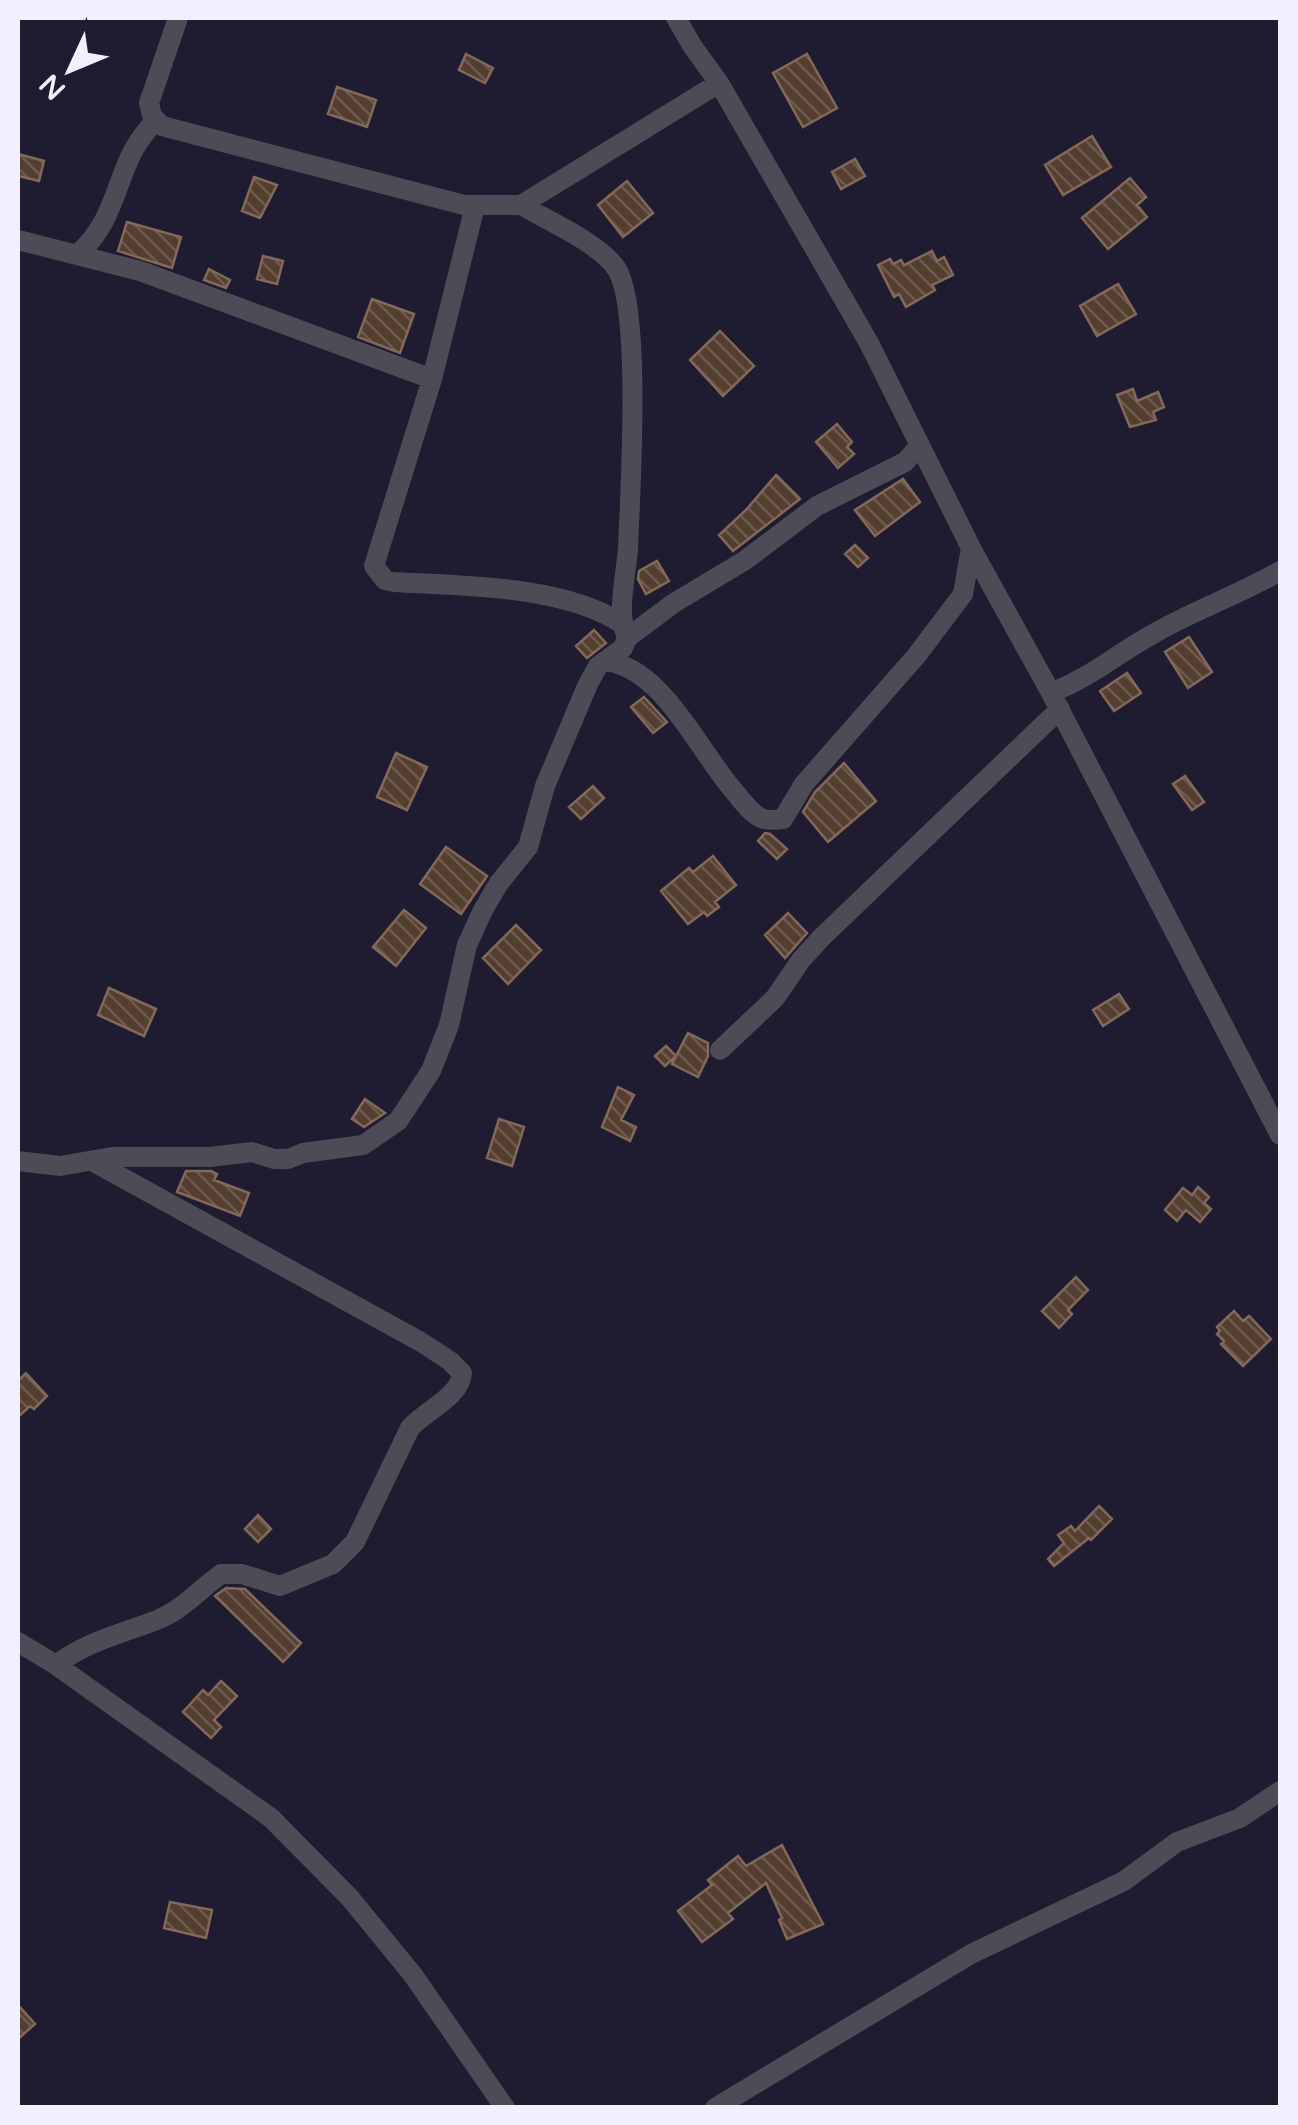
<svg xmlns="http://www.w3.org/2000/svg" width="1298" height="2125" viewBox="0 0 1298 2125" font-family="'Varela Round',sans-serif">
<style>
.building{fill:url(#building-back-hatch);stroke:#83695a;stroke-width:2.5}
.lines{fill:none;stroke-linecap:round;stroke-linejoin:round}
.street{stroke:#4d4b56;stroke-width:20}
</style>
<defs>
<pattern id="building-back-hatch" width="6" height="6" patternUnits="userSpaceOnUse" patternTransform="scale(2.5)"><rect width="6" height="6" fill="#543e2f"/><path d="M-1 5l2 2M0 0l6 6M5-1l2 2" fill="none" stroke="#6d5a4e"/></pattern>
</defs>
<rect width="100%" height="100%" fill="#1f1b30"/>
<path class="building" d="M466,54L493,68L485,83L459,70Z
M807,54L837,108L803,127L773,73Z
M337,87L376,100L367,127L328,114Z
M1092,136L1111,167L1063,195L1045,165Z
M18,154L44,161L39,181L18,176Z
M855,159L865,176L841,189L832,172Z
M254,177L277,185L260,218L242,211Z
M1130,178L1146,197L1137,205L1147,217L1108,249L1082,218Z
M627,181L653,213L623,237L598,205Z
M127,222L181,237L172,268L118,251Z
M932,251L937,261L944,257L953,275L932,285L935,290L906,307L899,294L894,297L878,265L890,259L893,264L901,260L904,265Z
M263,256L283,261L277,284L257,279Z
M209,269L230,280L226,288L204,280Z
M1118,284L1136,314L1097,336L1080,306Z
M372,299L414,314L400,353L358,337Z
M720,331L754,366L723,396L690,360Z
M1133,389L1137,401L1158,392L1164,407L1153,412L1156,420L1130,427L1117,395Z
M837,424L852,442L847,447L854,454L838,468L816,442Z
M776,475L800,499L733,551L719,535L746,510Z
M903,479L920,502L875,536L855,510Z
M855,545L868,558L858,567L845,554Z
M657,561L669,581L646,594L638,579L639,571Z
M594,630L606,643L587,658L576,646Z
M1189,637L1212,672L1188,688L1165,652Z
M1127,673L1141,693L1114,711L1100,691Z
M644,697L667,722L653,733L631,707Z
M396,753L427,767L407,810L377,797Z
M844,763L876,801L828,842L803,812L815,792Z
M1185,776L1204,802L1192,810L1173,784Z
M593,786L604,798L581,819L569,807Z
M765,833L770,834L787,849L777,859L758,841Z
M446,847L487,876L461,914L420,884Z
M713,856L736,885L715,902L719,907L707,916L704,912L688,924L661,891L689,868L693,872Z
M404,910L426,928L396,966L373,947Z
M788,913L807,933L785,958L765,935Z
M516,925L541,950L508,984L483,958Z
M109,988L156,1009L144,1036L98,1015Z
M1119,994L1129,1009L1103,1026L1093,1010Z
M688,1033L708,1043V1056L698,1077L672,1064Z
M666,1046L676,1056L665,1066L655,1056Z
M618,1087L634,1095L621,1120L636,1127L630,1141L602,1127Z
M365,1099L385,1113L364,1127L352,1119Z
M499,1119L524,1127L512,1166L487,1158Z
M186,1171H211L217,1174L214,1180L249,1193L240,1216L177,1192Z
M1198,1187L1209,1197L1204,1203L1211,1209L1200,1222L1186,1210L1177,1221L1165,1210L1183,1188L1192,1195Z
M1076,1277L1088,1290L1068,1310L1072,1314L1059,1328L1042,1311Z
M1234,1311L1243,1321L1249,1316L1271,1339L1243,1366L1221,1344L1224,1341L1217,1334L1220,1331L1217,1327Z
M26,1373L47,1396L34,1409L30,1406L18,1417V1381Z
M1099,1506L1112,1519L1091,1540L1089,1538L1054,1566L1048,1559L1064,1543L1058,1535L1071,1526L1075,1531Z
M258,1515L271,1529L258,1542L245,1529Z
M226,1588L245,1589L301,1643L283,1662L215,1596Z
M221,1681L237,1696L214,1720L221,1727L211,1738L183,1712L203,1690L208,1695Z
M782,1845L823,1924L787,1939L779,1920L782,1918L766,1883L728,1913L733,1919L702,1942L678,1911L712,1885L708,1880L738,1856L746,1866Z
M170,1902L212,1910L206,1938L164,1928Z
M18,2005L35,2024L18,2039Z"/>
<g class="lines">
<path class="street" d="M178,18L149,103L152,116L162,126L464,205H521L719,83
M676,18L693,47L719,83L869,343L971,548L1051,693L1280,1135
M475,206L432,379L374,566L385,580L394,582C463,586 562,585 621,623
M18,240L140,271L432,379
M79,253C123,214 114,159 156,121
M627,638L674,603L744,561L817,506L905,462L920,445
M606,661C662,668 698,749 733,790C741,799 750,813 761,818C767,821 776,820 783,819L804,784L917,655L963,594L971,548
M1051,693C1093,676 1115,655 1153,634C1194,610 1239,595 1280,571
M720,1050L775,998L801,960L822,937L1060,709
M18,1161L60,1166L112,1157H210L252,1152L274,1159H288L303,1153L363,1145L398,1121L431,1071L449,1025L467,945L483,910L499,883L528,847L545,786L588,684L598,666L623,648L627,638C616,611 626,577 628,548C630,495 642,306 616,268C599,243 548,221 521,205
M18,1642L56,1665L271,1818L350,1898L413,1975L505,2108
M56,1665C87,1641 121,1634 157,1620C182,1610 199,1590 221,1574H242L280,1586L333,1564L355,1542L410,1428C425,1411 461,1396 462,1373L450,1361L421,1342L92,1161
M715,2108L971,1954L1124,1881L1177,1842L1240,1818L1280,1791"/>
</g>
<rect width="1298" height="2125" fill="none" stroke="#f2f0ff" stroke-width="40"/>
<g transform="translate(70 70) rotate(226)" stroke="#1f1b30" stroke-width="8" paint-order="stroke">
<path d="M0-8L18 38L0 25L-18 38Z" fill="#f2f0ff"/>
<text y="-15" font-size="28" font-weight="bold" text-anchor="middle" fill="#f2f0ff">N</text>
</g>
</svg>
